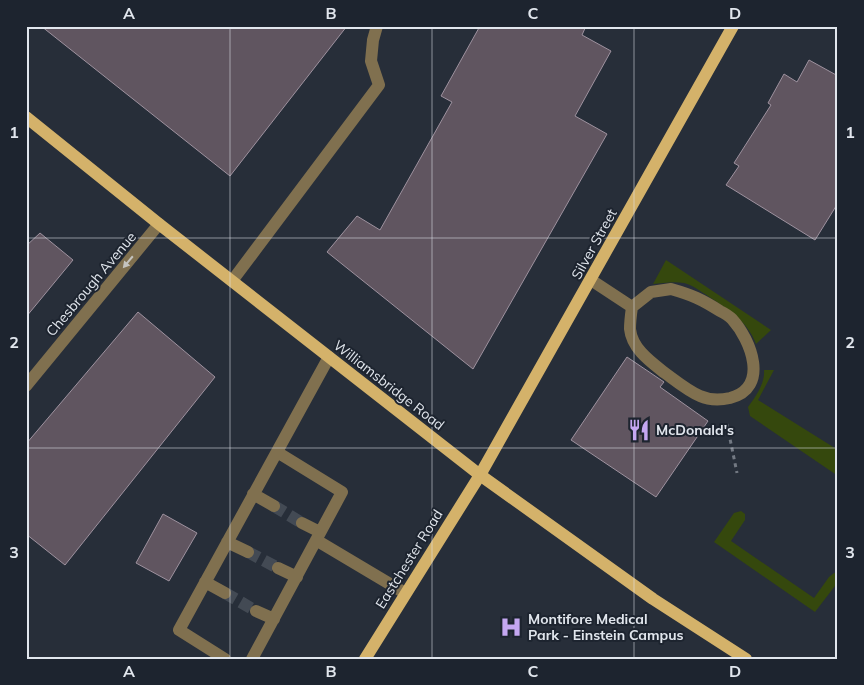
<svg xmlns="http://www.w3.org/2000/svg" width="864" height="685" viewBox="0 0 864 685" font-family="Mulish,sans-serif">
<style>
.green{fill:#35480d}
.building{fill:#605560;stroke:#9e929f}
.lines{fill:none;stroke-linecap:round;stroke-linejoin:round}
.minor-tunnel{stroke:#434a54;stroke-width:12;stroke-dasharray:12 6;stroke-linecap:butt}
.path{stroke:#737983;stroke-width:3;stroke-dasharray:4 4;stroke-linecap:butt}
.minor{stroke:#80704f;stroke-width:12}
.major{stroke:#d4b26a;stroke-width:12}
.oneway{fill:#c4c3be}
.grid{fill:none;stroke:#e1e6ed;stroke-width:1;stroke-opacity:0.55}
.labels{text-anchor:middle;stroke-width:4;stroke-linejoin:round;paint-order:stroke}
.street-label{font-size:14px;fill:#e1e6ed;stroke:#1d242f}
.poi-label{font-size:14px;font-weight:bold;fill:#e1e6ed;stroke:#1d242f;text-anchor:start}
.neatline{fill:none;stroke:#e1e6ed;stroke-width:2}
.grid-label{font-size:16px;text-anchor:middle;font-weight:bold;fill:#e1e6ed}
</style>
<rect width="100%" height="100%" fill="#272e39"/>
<path class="green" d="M666,260L771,330L756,344C748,321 727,309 708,296C700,291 693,285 684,283C674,281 663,283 653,284Z
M764,370H774L758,400L838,450V476L750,416L748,407C756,396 765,384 764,370Z
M741,511L745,514V520L731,541L814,598L829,577L834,573H838V582L815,612L714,542L734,513Z"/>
<path class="building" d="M41,26H347L230,176Z
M480,26H586L582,35L611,51L575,116L607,134L473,369L327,252L357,216L380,230L452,102L441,96Z
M809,60L838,76V203L815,240L726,185L739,166L734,163L771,105L768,103L784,74L797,82Z
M40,233L73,260L26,317V246Z
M138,312L215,377L65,565L26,534V444Z
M627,357L664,382L660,387L708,421L656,497L571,440Z
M163,514L197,533L169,581L136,563Z"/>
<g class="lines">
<path class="minor-tunnel" d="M274,506L302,523
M248,552L278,568
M225,593L256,611"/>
<path class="path" d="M727,424L737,473"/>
<path class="minor" d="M591,280L632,307
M232,281L379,85L371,61L373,40L377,26
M671,289C692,295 701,299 720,311C724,313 729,316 732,319C751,340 770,388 730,398C721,400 709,400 700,396C688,391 676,381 665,373C651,362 632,349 630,329C630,322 631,314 632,307L651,292Z
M26,386L159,224
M253,494L274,506
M302,523L320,532
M316,540L405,593
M227,542L248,552
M278,568L297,577
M205,582L225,593
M256,611L274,619
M225,659L179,630L329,357
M252,659L342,492L277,452"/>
<path class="major" d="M26,117L159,224L480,475L653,599L746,659
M365,659L480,475L733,26"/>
</g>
<defs><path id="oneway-solid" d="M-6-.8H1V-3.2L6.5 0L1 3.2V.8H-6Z" transform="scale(1.25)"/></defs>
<use class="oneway" href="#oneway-solid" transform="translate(128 262) rotate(130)"/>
<path class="grid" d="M230,26V659M432,26V659M634,26V659M26,238H838M26,448H838"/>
<defs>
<g id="restaurant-bare" transform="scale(1.725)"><path d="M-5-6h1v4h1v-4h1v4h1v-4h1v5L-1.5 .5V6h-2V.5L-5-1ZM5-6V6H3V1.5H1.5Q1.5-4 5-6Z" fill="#c4a7f1" stroke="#1d242f" stroke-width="2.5" paint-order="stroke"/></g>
<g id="hospital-bare" transform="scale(1.725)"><path d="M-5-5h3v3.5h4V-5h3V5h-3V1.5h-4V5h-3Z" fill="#c4a7f1" stroke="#1d242f" stroke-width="2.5" paint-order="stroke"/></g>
</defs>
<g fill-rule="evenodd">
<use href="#restaurant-bare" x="639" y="430"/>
<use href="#hospital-bare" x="511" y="627"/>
</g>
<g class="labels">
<g class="street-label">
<text transform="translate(594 244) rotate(-61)" y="5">Silver Street</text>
<text transform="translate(91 284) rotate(-50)" y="5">Chesbrough Avenue</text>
<text transform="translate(389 385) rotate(38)" y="5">Williamsbridge Road</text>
<text transform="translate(409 559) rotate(-58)" y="5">Eastchester Road</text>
</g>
<g class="poi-label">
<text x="656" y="435">McDonald's</text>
<text x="528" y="624">Montifore Medical<tspan x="528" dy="16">Park - Einstein Campus</tspan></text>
</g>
</g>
<rect width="864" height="685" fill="none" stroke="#1d242f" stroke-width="55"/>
<rect x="28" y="28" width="808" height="630" class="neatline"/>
<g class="grid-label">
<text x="129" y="19">A</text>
<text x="331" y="19">B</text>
<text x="533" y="19">C</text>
<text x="735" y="19">D</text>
<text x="14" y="138">1</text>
<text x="850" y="138">1</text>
<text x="14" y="348">2</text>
<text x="850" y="348">2</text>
<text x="14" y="558">3</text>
<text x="850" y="558">3</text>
<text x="129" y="677">A</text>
<text x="331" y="677">B</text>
<text x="533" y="677">C</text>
<text x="735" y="677">D</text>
</g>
</svg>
